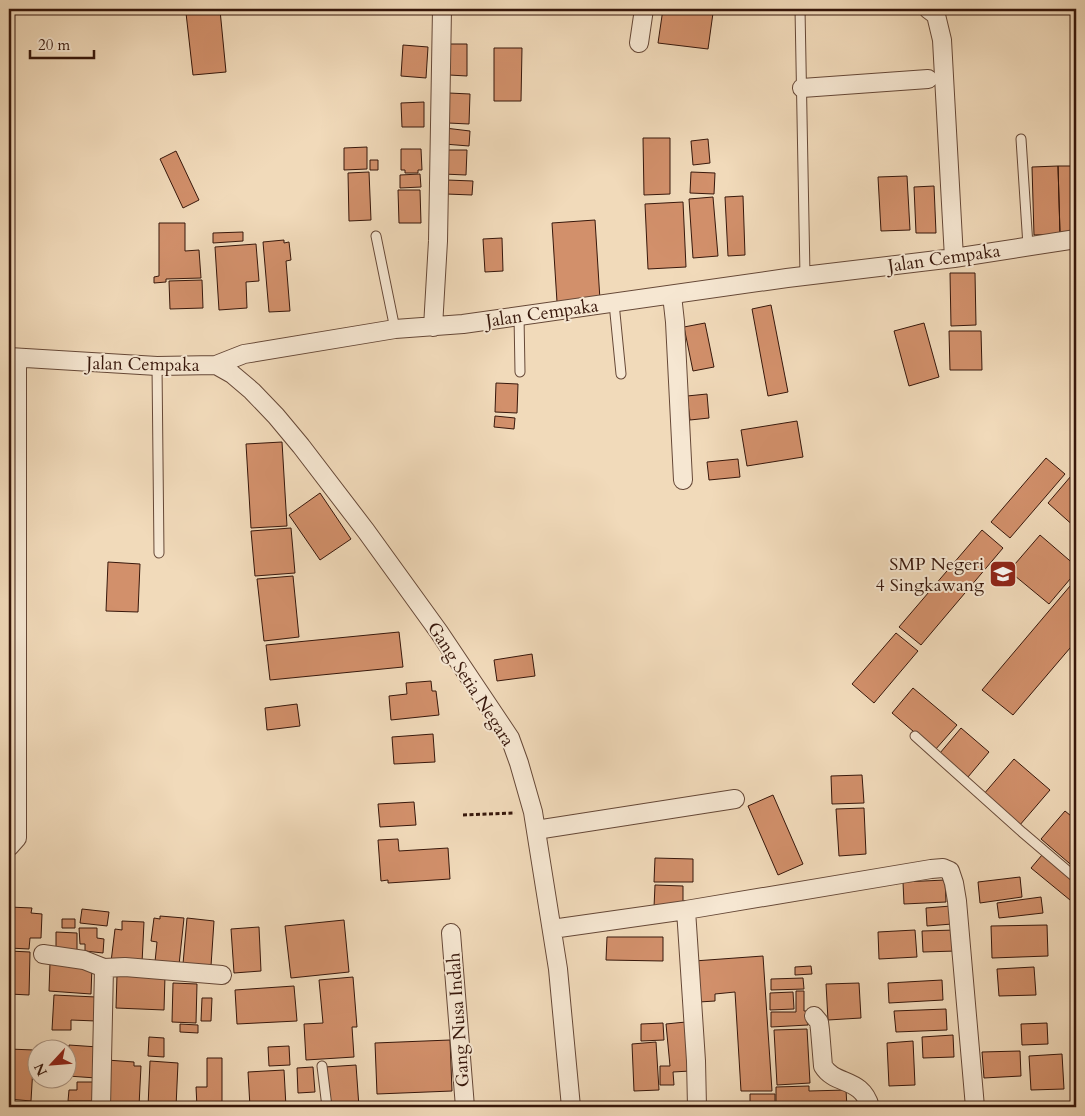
<svg xmlns="http://www.w3.org/2000/svg" width="1085" height="1116" viewBox="0 0 1085 1116" font-family="Cardo,serif">
<style>
.building{fill:#d2906b;stroke:#37170b}
.lines{fill:none;stroke-linecap:round;stroke-linejoin:round}
.service-casing{stroke:#664837;stroke-width:11}
.minor-casing{stroke:#664837;stroke-width:20}
.path{stroke:#37170b;stroke-width:3;stroke-dasharray:4 2.5;stroke-linecap:butt}
.service{stroke:#f6e7d2;stroke-width:9}
.minor{stroke:#f6e7d2;stroke-width:18}
.labels{text-anchor:middle;stroke-width:4;stroke-linejoin:round;paint-order:stroke}
.street-label{font-size:18px;fill:#37170b;stroke:#f6e7d2}
.poi-label{font-size:18px;fill:#37170b;stroke:#f6e7d2;text-anchor:end}
</style>
<rect width="100%" height="100%" fill="#f1daba"/>
<filter id="stains"><feTurbulence type="fractalNoise" baseFrequency=".004" numOctaves="4"/><feColorMatrix values="0 0 0 0 .2 0 0 0 0 .09 0 0 0 0 .02 0 0 0 .5 -.17"/></filter>
<radialGradient id="worn" r=".72"><stop offset=".6" stop-color="#630" stop-opacity="0"/><stop offset="1" stop-color="#630" stop-opacity=".3"/></radialGradient>
<path class="building" d="M663,9H682L713,13L708,49L658,43Z
M220,10L226,72L193,75L186,13Z
M450,44H467V76L449,75Z
M403,45L428,47L426,78L401,76Z
M494,48H522L521,101H494Z
M449,93L470,94L469,124L448,123Z
M424,102V127H402L401,103Z
M445,128L470,131L469,146L444,144Z
M643,138H670V194L644,195Z
M708,139L710,163L693,165L691,141Z
M367,147V169L344,170V148Z
M401,149H421L422,170H418V173H405V170H401Z
M444,150H467L466,175L443,174Z
M176,151L199,200L183,208L160,159Z
M370,160H378V170H370Z
M1058,166H1076V234H1060Z
M1058,166L1060,234L1034,235L1032,167Z
M369,172L371,220L349,221L348,173Z
M691,172L715,173L714,194L690,193Z
M420,174L421,187L400,188V175Z
M907,176L910,230L881,231L878,177Z
M447,180L473,181L472,195L446,194Z
M934,186L936,233H916L914,187Z
M398,190H420L421,223H399Z
M743,196L745,255L728,256L725,197Z
M713,197L718,256L693,258L689,199Z
M683,202L686,267L648,269L645,204Z
M595,220L600,300L557,302L552,223Z
M159,223H185V251L199,250L201,278L166,279V282L154,283V277L159,276Z
M243,232V241L213,243V233Z
M502,238L503,271L485,272L483,239Z
M284,240V243L289,242L291,260L286,261L290,311L269,312L263,242Z
M256,244L259,281L246,282L247,308L219,310L215,247Z
M950,273H975L976,325L951,326Z
M202,280L203,308L170,309L169,281Z
M771,305L788,392L768,396L752,309Z
M705,323L714,367L693,371L684,327Z
M924,323L939,377L909,386L894,331Z
M949,331H981L982,370H950Z
M496,383L518,384L517,413L495,412Z
M707,394L709,418L690,420L687,396Z
M495,416L515,418L514,429L494,427Z
M797,421L803,457L747,466L741,430Z
M282,442L287,526L251,528L246,444Z
M1046,458L1065,474L1010,538L991,522Z
M738,459L740,477L709,480L707,462Z
M1071,476L1076,480V528L1048,503Z
M320,493L351,539L320,560L289,515Z
M291,528L295,573L255,576L251,531Z
M982,530L1003,548L921,645L899,627Z
M1040,535L1076,566V572L1049,604L1009,571Z
M108,562L140,564L138,612L106,611Z
M293,576L299,637L264,641L257,579Z
M1076,579V641L1013,715L982,690Z
M399,632L403,667L270,680L266,645Z
M896,633L918,651L874,703L852,684Z
M532,654L535,676L497,681L494,660Z
M431,681L432,691H436L439,715L391,720L389,696L407,694L406,683Z
M913,688L957,725L935,750L892,713Z
M297,704L300,726L267,730L265,708Z
M961,728L989,752L968,777L940,753Z
M433,734L435,762L394,764L392,737Z
M1014,759L1050,790L1019,826L983,795Z
M862,775L864,803L832,804L831,776Z
M773,795L803,864L778,875L748,806Z
M414,802L416,825L380,827L378,804Z
M864,808L866,854L839,856L836,809Z
M1065,811L1076,820V869L1041,839Z
M398,839L399,851L448,848L450,879L388,883V880L381,881L378,840Z
M1042,855L1076,883V893L1070,900L1031,868Z
M655,858L693,859V882H654Z
M1020,877L1022,897L980,903L978,882Z
M945,880L946,902L904,904L903,882Z
M655,885L683,886V908L654,907Z
M1041,897L1043,913L999,918L997,903Z
M951,906L952,924L927,926L926,908Z
M9,907L32,908L31,913L42,914L41,938H30L29,949L9,948Z
M82,909L109,912L107,926L80,923Z
M160,916L184,918L179,965L155,962L157,942L151,941L154,918L160,919Z
M187,918L214,921L211,966L183,964Z
M62,919H75V928H62Z
M344,920L349,972L291,978L285,926Z
M122,921L144,922L142,963L111,962L115,929L122,930Z
M1047,925L1048,956L992,958L991,926Z
M259,927L261,971L234,973L231,929Z
M79,928H97V938L104,939L103,953L85,951V944H80Z
M915,930L917,957L879,959L878,932Z
M955,930L956,951L923,952L922,931Z
M56,932L77,933V951L56,950Z
M607,937H663V961L606,960Z
M9,951L30,952L29,995L9,994Z
M763,956L772,1091H741L735,992L715,994V1001L699,1002L694,961Z
M50,963L92,966L91,994L49,991Z
M811,966L812,974L795,975V967Z
M1034,967L1036,995L999,996L997,969Z
M117,975L165,976L164,1010L116,1008Z
M353,977L357,1027H352L354,1057L306,1060L304,1024L323,1023L319,980Z
M803,978L804,989L771,990V979Z
M942,980L943,1000L889,1003L888,983Z
M173,983L197,984L196,1023L172,1022Z
M859,983L861,1018L828,1020L826,984Z
M294,986L297,1021L237,1024L235,990Z
M796,991H804V1011H808V1025L771,1027V1012H796Z
M793,992L794,1009L770,1010V993Z
M54,995L96,997V1021L71,1020V1030H52Z
M202,998H212L211,1021H201Z
M946,1009L947,1030L896,1032L894,1011Z
M686,1022L690,1071L673,1072L674,1085H660V1066H670L666,1024Z
M663,1023L664,1040L641,1041V1024Z
M1047,1023L1048,1044L1022,1045L1021,1024Z
M180,1024L198,1025V1033L180,1032Z
M807,1029L810,1083L777,1085L774,1030Z
M953,1035L954,1057L923,1058L922,1037Z
M149,1037L164,1038V1057L148,1056Z
M450,1040L452,1091L377,1094L375,1043Z
M913,1041L915,1085L889,1086L887,1043Z
M656,1042L659,1090L634,1091L632,1044Z
M69,1045L98,1047L96,1078L68,1076Z
M289,1046L290,1065L269,1066L268,1047Z
M9,1049L34,1050L31,1101L9,1099Z
M1020,1051L1021,1076L984,1078L982,1052Z
M1062,1054L1064,1089L1031,1090L1029,1056Z
M207,1058H222V1107H197L196,1087H207Z
M107,1060L134,1062V1066H141L139,1106L107,1107Z
M150,1061L178,1063L176,1107H148Z
M356,1065L359,1107H328L325,1067Z
M313,1067L315,1092L298,1093L297,1068Z
M284,1070L286,1107H250L248,1072Z
M77,1082H97L96,1101H68L69,1090H77Z
M809,1086V1091L846,1090L847,1107L776,1106V1087Z
M750,1094H775V1107H750Z"/>
<g class="lines">
<g class="service-casing">
<path id="service" d="M800,9L805,276
M1021,139L1028,246
M376,236L395,329
M614,303L621,374
M519,316L520,372
M157,366L159,553
M915,736L1022,832L1076,878
M322,1066L327,1107"/>
</g>
<g class="minor-casing">
<path id="minor" d="M928,9L936,15L942,40L954,258
M639,43L644,9
M802,88L928,79
M672,295L675,322L683,480
M433,327L438,241L442,9
M9,357L157,366L216,365L244,354L395,329L463,324L787,278L954,258L1076,239
M216,365L232,374L252,391L276,416L301,446L366,531L439,632L510,738L519,763L533,812L558,969L571,1107
M536,830L735,799
M9,847L17,838V358
M686,910L696,1061L697,1107
M552,929L686,910L931,869L943,868L950,871L954,883L957,901L975,1107
M451,933L465,1107
M43,954L84,960L104,968L101,1107
M104,968L125,967L222,975
M814,1016L819,1022L820,1030L823,1066C835,1086 862,1077 870,1107"/>
</g>
<path class="path" d="M463,815L515,813"/>
<use href="#service" class="service"/>
<use href="#minor" class="minor"/>
</g>
<defs>
<g id="school-square" transform="scale(1.4375)"><rect x="-9" y="-9" width="18" height="18" rx="4" fill="#8f2418" stroke="#f6e7d2"/><path d="M0-5L7-2L0 1L-7-2ZM-4 1L0 2.5L4 1V4Q0 6-4 4Z" fill="#fff"/></g>
</defs>
<g fill-rule="evenodd">
<use href="#school-square" x="1003" y="574"/>
</g>
<g class="labels">
<g class="street-label">
<text transform="translate(944 258) rotate(-8)" y="6">Jalan Cempaka</text>
<text transform="translate(542 313) rotate(-8)" y="6">Jalan Cempaka</text>
<text transform="translate(143 364) rotate(1)" y="6">Jalan Cempaka</text>
<text transform="translate(471 684) rotate(57)" y="6">Gang Setia Negara</text>
<text transform="translate(458 1020) rotate(-94)" y="6">Gang Nusa Indah</text>
</g>
<g class="poi-label">
<text x="984" y="570">SMP Negeri<tspan x="984" dy="21">4 Singkawang</tspan></text>
</g>
</g>
<rect width="1085" height="1116" fill="none" stroke="#f1daba" stroke-width="30"/>
<rect x="10" y="10" width="1065" height="1096" fill="none" stroke="#37170b" stroke-width="2.5"/>
<rect x="15" y="15" width="1055" height="1086" fill="none" stroke="#37170b"/>
<g transform="translate(52 1064) rotate(244)"><circle r="24" fill="#f6e7d2" stroke="#aa9482"/>
<path d="M0-4L9 19L0 12L-9 19Z" fill="#8f2418"/>
<text y="-8" font-size="14" font-weight="bold" text-anchor="middle" fill="#37170b">N</text>
</g>
<path d="M30 50v8h64v-8" fill="none" stroke="#37170b" stroke-width="2.5"/>
<text x="38" y="50" font-size="15" fill="#37170b" stroke="#f6e7d2" stroke-width="4" paint-order="stroke">20 m</text>
<rect width="100%" height="100%" filter="url(#stains)"/>
<rect width="100%" height="100%" fill="url(#worn)"/>
</svg>
